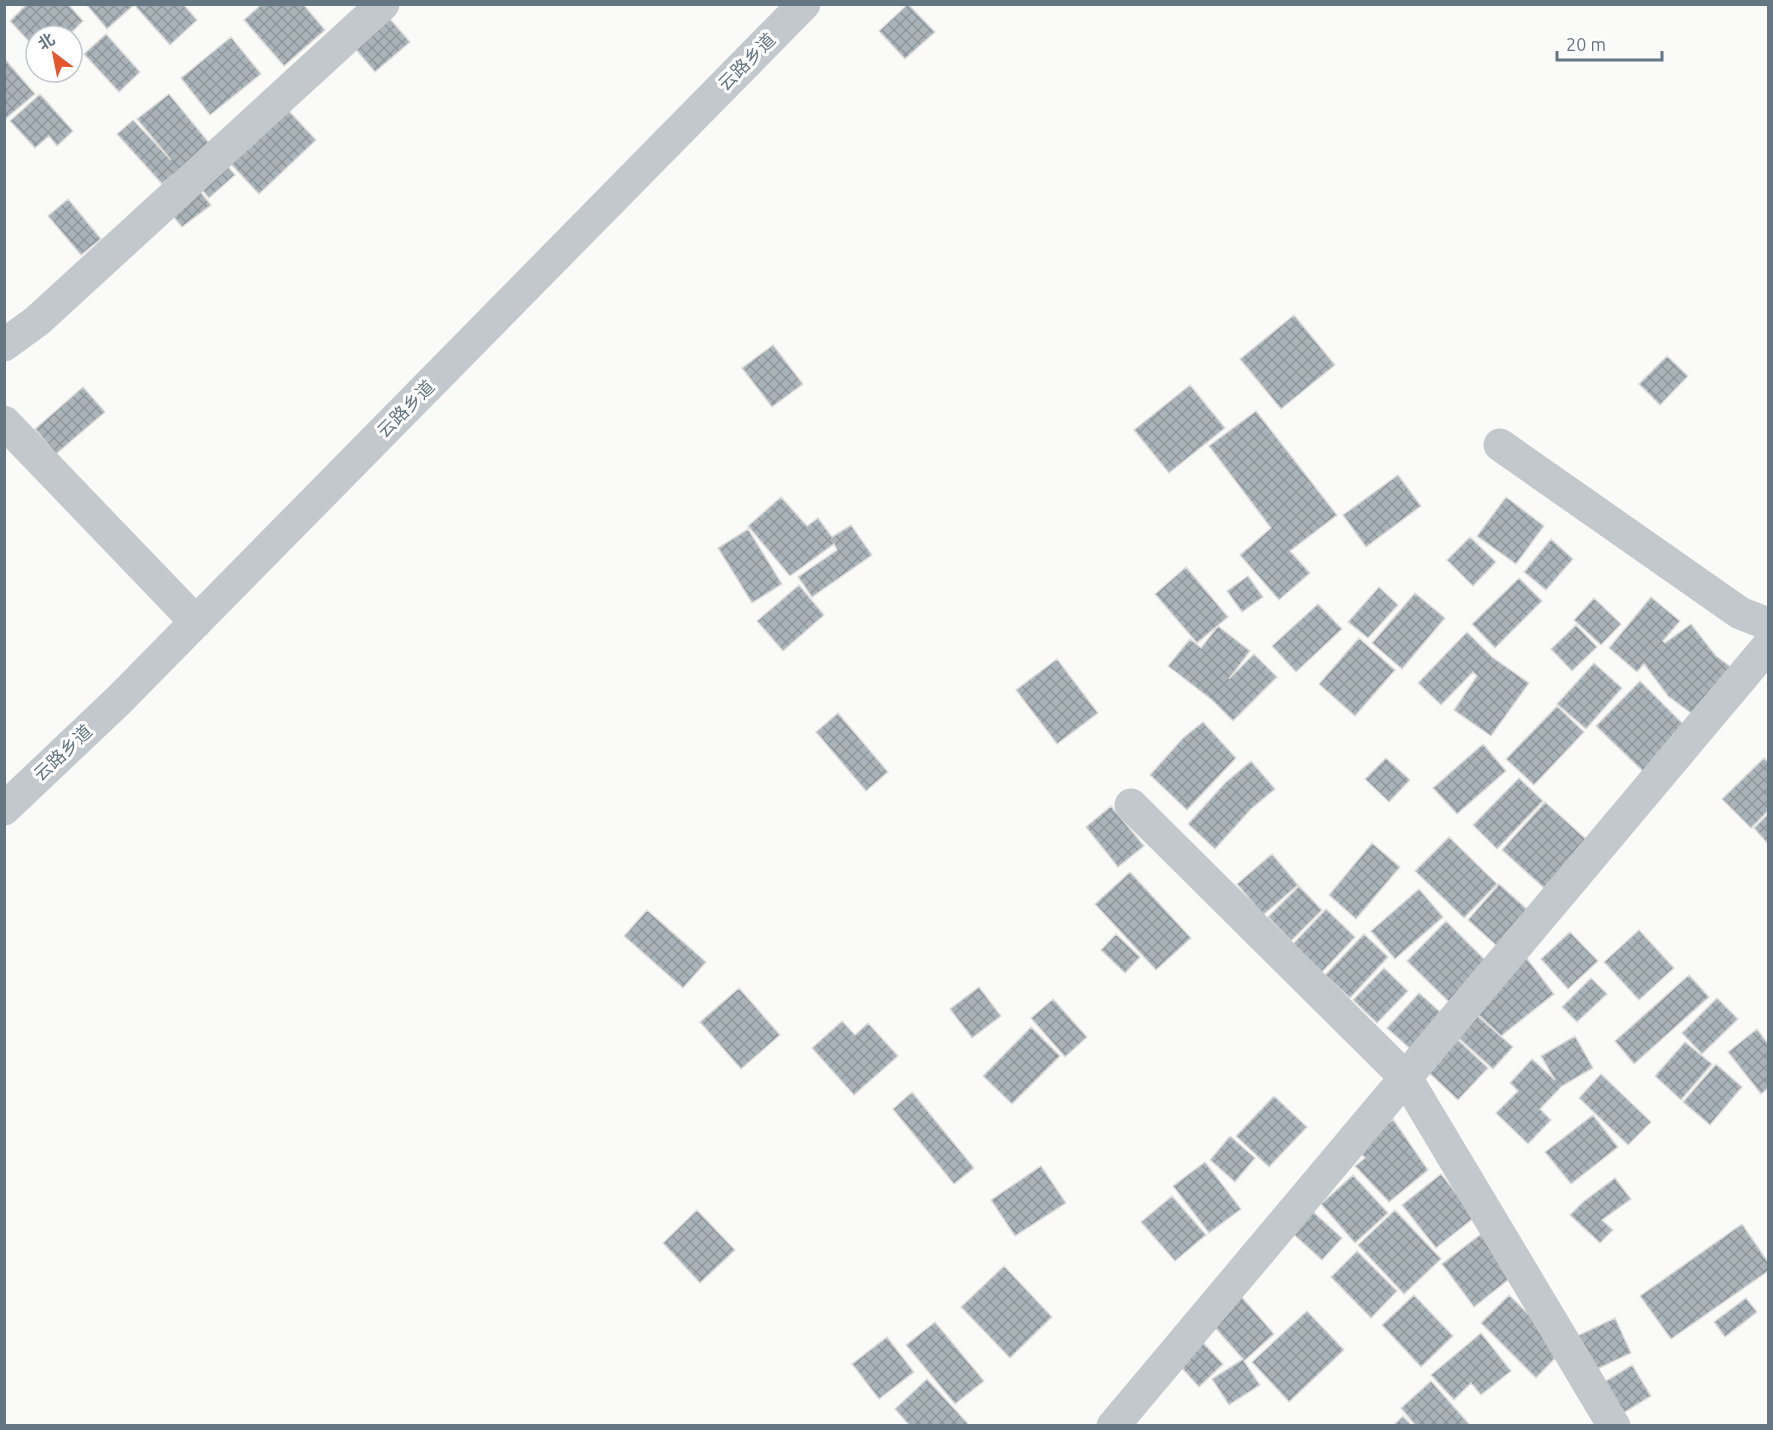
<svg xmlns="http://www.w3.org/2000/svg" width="1773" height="1430" viewBox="0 0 1773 1430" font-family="Ubuntu,'Noto Sans SC',sans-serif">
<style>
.building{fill:url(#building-cross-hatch);stroke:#dcdcda;stroke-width:1.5}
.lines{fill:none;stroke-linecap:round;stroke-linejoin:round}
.minor{stroke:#c3c8cc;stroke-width:33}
.labels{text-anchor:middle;stroke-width:6;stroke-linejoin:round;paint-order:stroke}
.street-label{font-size:18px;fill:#657683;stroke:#fff}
</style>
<defs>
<pattern id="building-cross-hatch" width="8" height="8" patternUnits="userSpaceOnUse" patternTransform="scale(1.5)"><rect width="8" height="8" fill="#aab3b9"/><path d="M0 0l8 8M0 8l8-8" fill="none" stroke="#8e969c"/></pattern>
</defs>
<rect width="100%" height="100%" fill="#fafaf8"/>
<path class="building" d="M27,4H68L83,21L68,36H36V49L10,21Z
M86,4H135L107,29Z
M138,4H183L197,20L170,45L136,7Z
M262,4H303L325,30L284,66L244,20Z
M908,4L935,32L905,59L879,31Z
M378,5L410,42L375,72L343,34Z
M106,34L140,72L119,92L84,54Z
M231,37L261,74L210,115L181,78Z
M4,58L35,94L4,120Z
M40,94L73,131L57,146L49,136L35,148L10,121Z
M169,94L210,144L162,184L117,134L133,120L171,160L137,119Z
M275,96L316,140L259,194L218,150Z
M211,147L235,175L209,198L185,170Z
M188,176L211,205L182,227L159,199Z
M68,199L101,239L81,255L48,216Z
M1294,315L1335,365L1281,409L1240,359Z
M773,345L803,384L772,407L742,368Z
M1667,356L1688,376L1660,405L1639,384Z
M1190,385L1225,428L1169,473L1134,430Z
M83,387L105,412L56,454L35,429Z
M1256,411L1337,515L1290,551L1310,573L1279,600L1240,555L1271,528L1209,446Z
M1398,475L1421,506L1366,547L1343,515Z
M781,497L807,526L818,518L832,537L851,525L872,555L812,597L798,577L837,550L834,544L790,576L748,526Z
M1506,497L1544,526L1516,564L1477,536Z
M748,529L782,584L752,603L718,548Z
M1470,537L1496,562L1473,586L1447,560Z
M1551,539L1573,559L1546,590L1524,572Z
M1186,567L1228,617L1197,643L1155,594Z
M1248,576L1263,597L1242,612L1227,591Z
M1519,578L1542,601L1495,648L1472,624Z
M799,585L824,615L783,651L757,621Z
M1379,587L1398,605L1368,638L1348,622Z
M1415,593L1445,618L1402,669L1372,643Z
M1651,597L1680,621L1663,641L1665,643L1691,624L1716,656L1739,673L1703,722L1668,696L1644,664L1637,672L1609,648Z
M1594,598L1621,624L1601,645L1574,620Z
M1318,604L1342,629L1296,672L1272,646Z
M1576,625L1597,647L1572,671L1551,649Z
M1218,626L1250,651L1229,679L1254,654L1277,677L1233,721L1212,700L1168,666L1190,639L1201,648Z
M1467,632L1492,657L1529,683L1491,736L1454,710L1477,676L1473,672L1441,705L1418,683Z
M1359,638L1395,670L1355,716L1319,684Z
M1057,659L1098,713L1057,744L1016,690Z
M1594,663L1622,688L1586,729L1557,704Z
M1640,681L1695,736L1652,780L1596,726Z
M1557,706L1584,732L1534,785L1506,759Z
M838,713L888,772L866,791L816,732Z
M1203,722L1236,758L1187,810L1150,775L1183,738Z
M1483,744L1506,771L1457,814L1433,788Z
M1386,758L1410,780L1389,802L1365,779Z
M1764,758L1768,762V811L1751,828L1722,799Z
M1251,761L1275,789L1251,809L1215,849L1188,824L1225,783Z
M1519,778L1543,801L1497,849L1473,825Z
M1545,802L1587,840L1544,888L1502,850Z
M1111,806L1144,846L1118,867L1086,827Z
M1768,814V844L1754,828Z
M1449,837L1497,884L1464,918L1415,871Z
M1372,843L1400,867L1356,919L1329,895Z
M1272,854L1298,885L1263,915L1237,884Z
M1130,872L1191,938L1156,970L1095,904Z
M1499,884L1529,911L1498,947L1468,920Z
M1299,886L1322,910L1291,941L1268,917Z
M1419,889L1443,917L1395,959L1371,931Z
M1326,909L1355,937L1322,972L1293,944Z
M647,910L706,962L683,988L624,936Z
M1446,921L1489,964L1450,1003L1407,961Z
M1639,930L1674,968L1639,1000L1604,962Z
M1570,932L1598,961L1568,989L1541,959Z
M1116,934L1140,957L1125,973L1101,950Z
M1364,934L1388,957L1350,998L1325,975Z
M1525,956L1554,994L1501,1036L1469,1006Z
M1384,968L1408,991L1377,1023L1353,1000Z
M1689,975L1709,997L1634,1064L1615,1041Z
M1591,978L1607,994L1577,1022L1562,1007Z
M979,987L1001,1016L972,1038L950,1009Z
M739,988L780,1035L741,1069L700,1022Z
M1419,993L1448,1019L1416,1054L1387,1028Z
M1717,998L1738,1019L1702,1054L1682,1033Z
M1053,999L1087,1037L1065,1057L1031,1018Z
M1472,1011L1513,1047L1493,1069L1453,1033Z
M842,1021L855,1035L868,1023L898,1056L854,1095L812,1048Z
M1031,1027L1060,1056L1012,1104L983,1076Z
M1757,1029L1768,1044V1088L1761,1094L1728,1052Z
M1575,1036L1593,1068L1562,1086L1540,1109L1551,1120L1528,1144L1496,1113L1518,1091L1510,1083L1532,1059L1555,1080L1541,1056Z
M1456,1038L1488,1068L1458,1100L1426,1070Z
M1685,1042L1712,1064L1681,1100L1655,1076Z
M1716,1064L1742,1087L1710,1125L1683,1102Z
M1601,1074L1651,1122L1628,1145L1579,1098Z
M912,1092L974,1168L954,1184L893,1109Z
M1274,1096L1307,1127L1269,1167L1236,1136Z
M1593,1115L1618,1147L1571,1184L1545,1152Z
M1393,1119L1428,1170L1389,1202L1355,1166L1365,1158L1356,1148Z
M1230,1136L1255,1158L1235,1182L1210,1160Z
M1205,1162L1241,1209L1209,1233L1173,1186Z
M1041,1166L1066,1203L1015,1236L991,1200Z
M1441,1174L1475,1217L1436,1248L1402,1205Z
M1353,1175L1388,1213L1355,1243L1321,1204Z
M1615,1178L1631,1199L1602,1220L1613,1230L1600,1243L1570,1215L1583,1202Z
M1172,1196L1206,1235L1175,1261L1141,1222Z
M1300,1200L1342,1238L1322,1260L1280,1222Z
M697,1210L735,1250L700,1283L663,1243Z
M1395,1210L1441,1259L1404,1294L1358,1245Z
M1742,1224L1768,1262V1271L1671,1339L1640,1296Z
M1481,1234L1513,1276L1474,1307L1442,1264Z
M1357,1251L1397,1291L1371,1318L1331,1277Z
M1004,1266L1052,1317L1010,1358L961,1307Z
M1233,1287L1274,1334L1244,1361L1260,1385L1229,1405L1212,1379L1243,1359L1203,1314Z
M1414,1295L1453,1336L1421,1367L1382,1325Z
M1509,1295L1564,1349L1536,1378L1481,1323Z
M1746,1298L1757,1312L1725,1337L1714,1322Z
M1307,1311L1344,1350L1289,1402L1252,1362Z
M1615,1318L1631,1353L1591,1372L1575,1337Z
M935,1322L984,1381L955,1404L906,1345Z
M1481,1333L1511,1371L1481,1395L1471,1383L1454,1400L1431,1375Z
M1196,1335L1223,1364L1199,1387L1172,1357Z
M887,1337L914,1372L879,1399L852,1364Z
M1632,1365L1651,1396L1620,1415L1601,1384Z
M927,1379L970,1426H910L895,1409Z
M1431,1381L1469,1424L1467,1426H1416L1401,1408Z
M1403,1416L1412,1426H1393Z"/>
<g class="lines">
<path class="minor" d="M4,345L37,321L383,4
M4,422L196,622
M1500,445L1740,613L1768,624
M1131,805L1406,1078L1614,1426
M4,809L119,700L804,4
M1113,1426L1768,646"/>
</g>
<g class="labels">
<g class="street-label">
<text transform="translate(747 62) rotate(-45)" y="6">云路乡道</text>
<text transform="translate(406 409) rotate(-45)" y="6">云路乡道</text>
<text transform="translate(63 753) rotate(-43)" y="6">云路乡道</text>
</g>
</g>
<rect width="1773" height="1430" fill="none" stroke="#657683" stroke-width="12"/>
<g transform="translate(54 54) rotate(328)"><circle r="28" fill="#ffffff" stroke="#c1c8cd" stroke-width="1.5"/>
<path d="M0-4.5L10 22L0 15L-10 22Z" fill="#e4572e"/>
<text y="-9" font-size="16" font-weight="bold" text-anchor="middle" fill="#657683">北</text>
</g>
<path d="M1557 51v9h105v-9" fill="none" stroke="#657683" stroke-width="3"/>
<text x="1566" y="51" font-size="18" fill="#657683" stroke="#ffffff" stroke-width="4.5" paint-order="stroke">20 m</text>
</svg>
